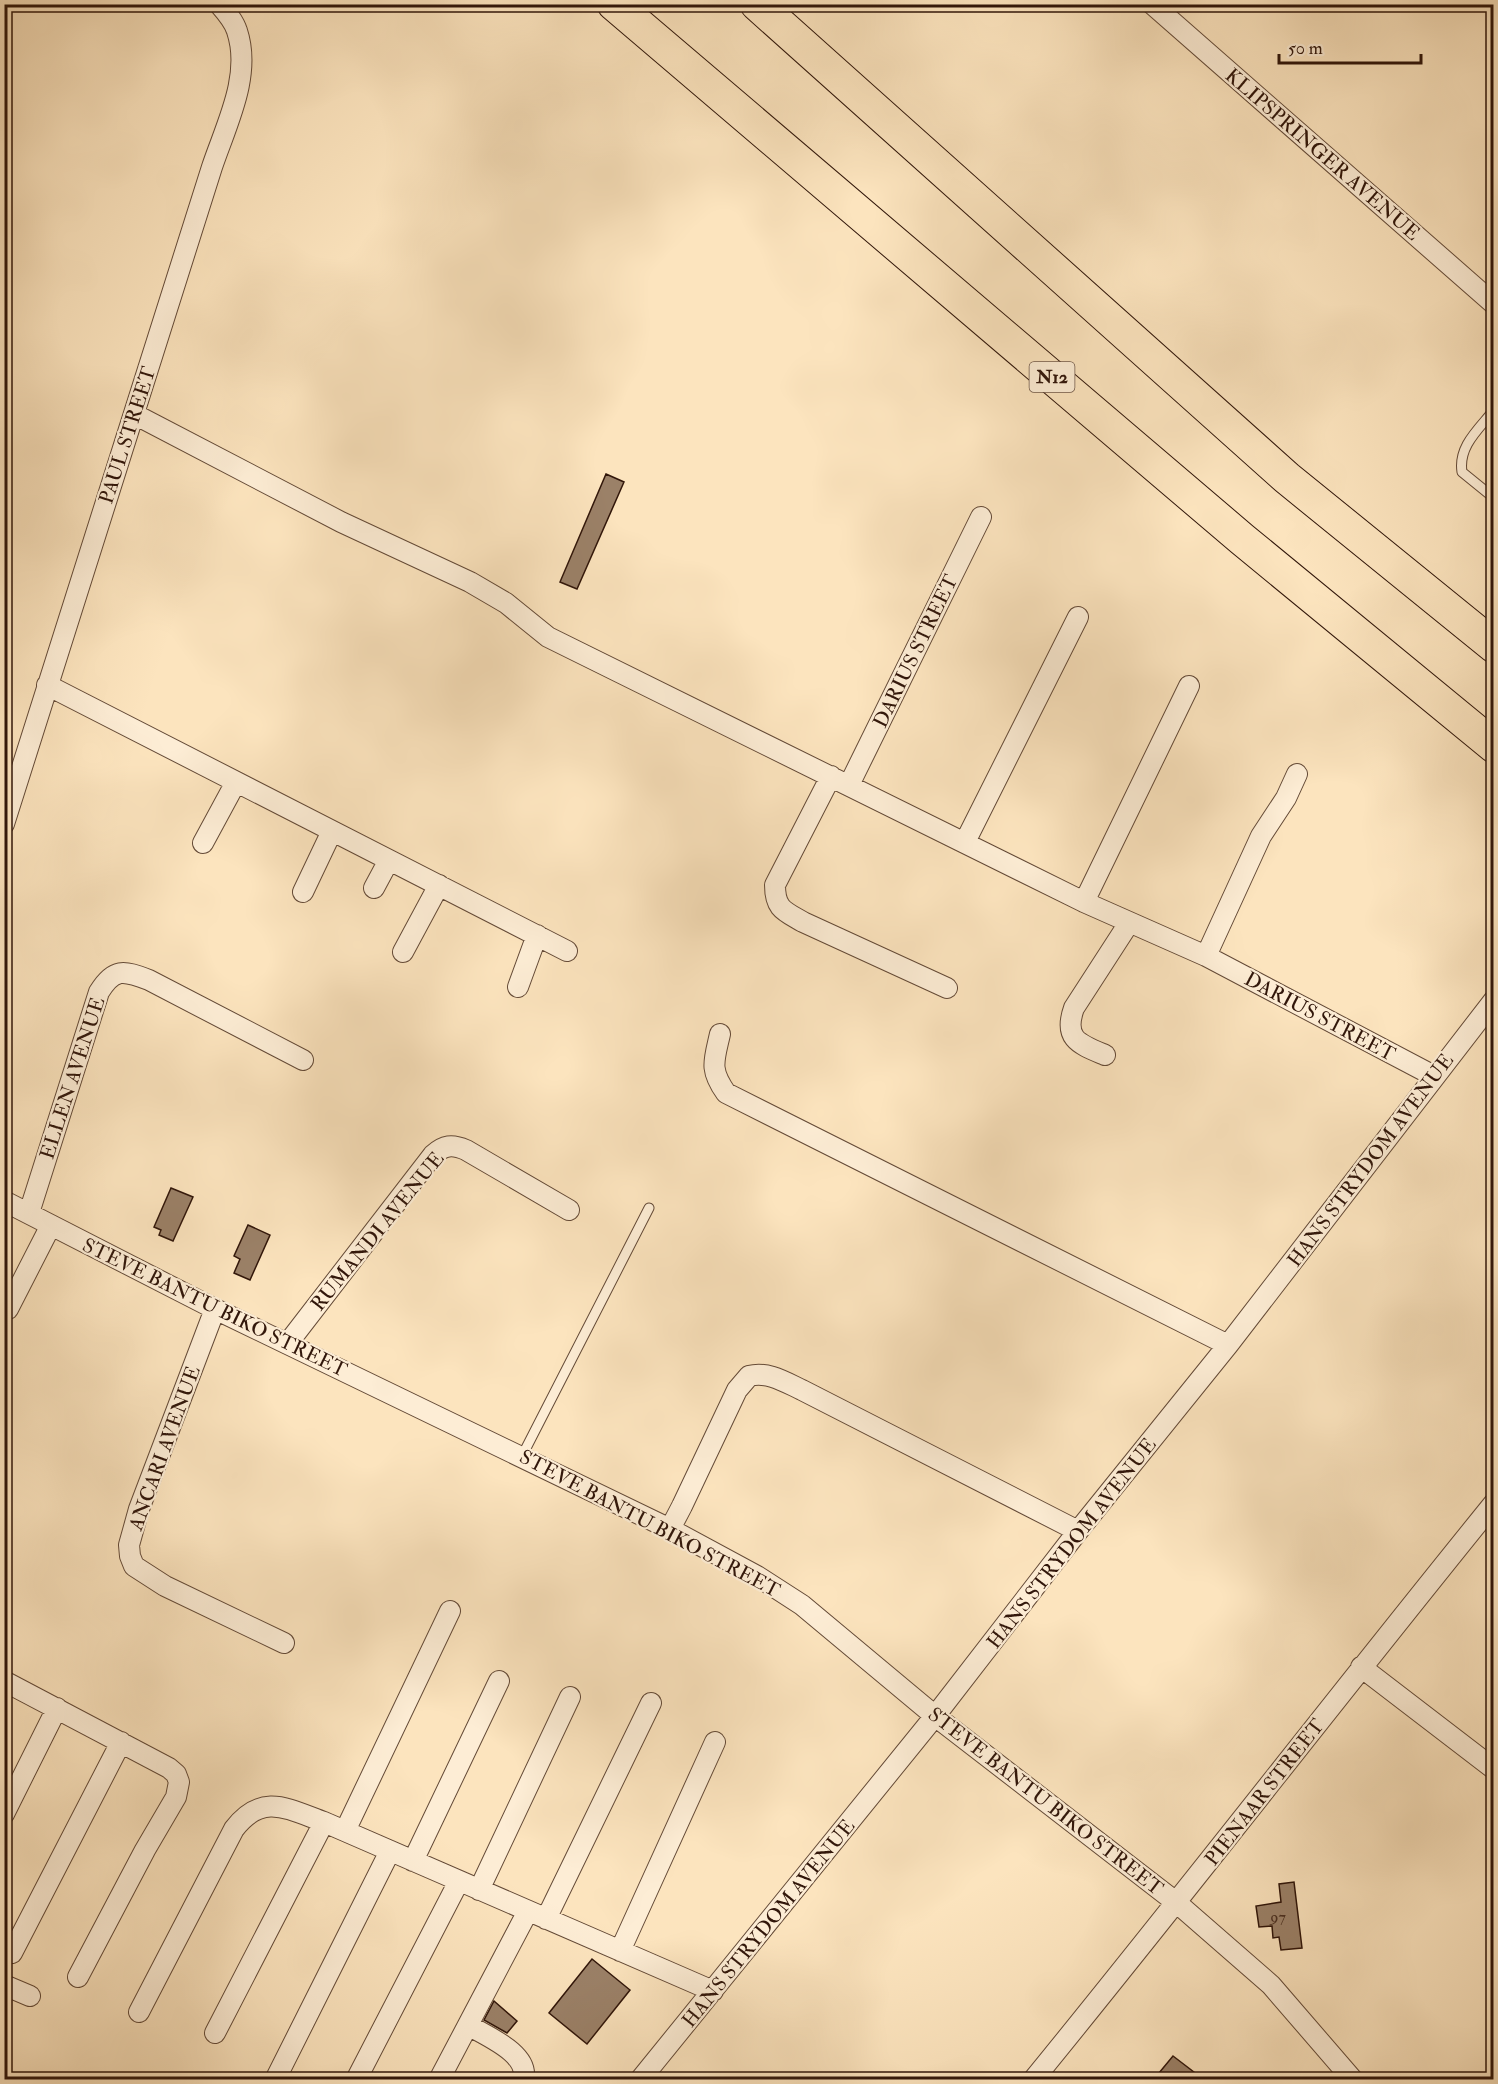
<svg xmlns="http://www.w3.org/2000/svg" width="1498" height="2084" viewBox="0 0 1498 2084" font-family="'IM FELL Double Pica',serif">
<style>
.building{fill:#9b8168;stroke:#31160a;stroke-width:1.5}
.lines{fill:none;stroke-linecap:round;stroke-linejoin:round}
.lane-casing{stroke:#644a37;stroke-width:11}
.street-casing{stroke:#644a37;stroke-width:22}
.highway-casing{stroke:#31160a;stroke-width:35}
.lane{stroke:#fdedd5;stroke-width:9}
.street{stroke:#fdedd5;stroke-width:20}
.highway{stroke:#fce4be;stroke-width:33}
.labels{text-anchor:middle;stroke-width:4.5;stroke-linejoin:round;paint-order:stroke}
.number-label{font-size:16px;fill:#4c3122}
.shield{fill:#fdedd5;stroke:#6e5647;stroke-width:1.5}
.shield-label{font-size:18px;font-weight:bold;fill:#31160a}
.street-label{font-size:20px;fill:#31160a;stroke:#fdedd5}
</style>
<rect width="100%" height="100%" fill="#fce4be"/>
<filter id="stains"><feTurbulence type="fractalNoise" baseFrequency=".00333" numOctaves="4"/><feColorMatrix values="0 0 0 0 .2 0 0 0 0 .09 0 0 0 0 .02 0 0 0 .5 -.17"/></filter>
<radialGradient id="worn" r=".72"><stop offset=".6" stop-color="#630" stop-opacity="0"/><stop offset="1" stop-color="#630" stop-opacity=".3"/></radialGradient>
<path class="building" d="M606,474L624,482L577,589L560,582Z
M171,1188L193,1197L173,1241L159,1235L161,1230L154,1227Z
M248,1225L270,1235L250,1280L234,1273L240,1259L234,1256Z
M1294,1882L1302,1948L1281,1950L1279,1937L1273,1938L1272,1926L1259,1927L1256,1906L1281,1902L1279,1884Z
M592,1959L630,1990L587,2044L549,2013Z
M494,2001L517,2021L507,2033L484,2020Z
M1173,2056L1203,2079H1154Z"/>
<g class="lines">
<g class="lane-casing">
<path id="lane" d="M1494,410C1479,429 1458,446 1462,472L1494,498
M522,1456L649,1208"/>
</g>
<g class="street-casing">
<path id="street" d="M1152,4L1494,304
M134,414L341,522L470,582L506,603L548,637L1084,902L1206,956L1434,1076
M47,685L567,951
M831,776L775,885C775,909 784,911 803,922L947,988
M849,785L981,517
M4,824L212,167C226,125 252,76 237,31C234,21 226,12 219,4
M965,842L1078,617
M203,843L236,782
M374,888L389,860
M303,892L332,831
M1084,902L1189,686
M403,952L439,885
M1206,956L1261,836L1286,798L1297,774
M518,987L537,935
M720,1034C714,1061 709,1069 726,1093L1228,1345
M1105,1055C1079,1044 1063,1039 1074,1008L1129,923
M4,1201L215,1309L670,1529L757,1576L802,1605L935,1716L1177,1903L1271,1985L1353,2080
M29,1213L99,992C114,968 123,970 149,980L303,1060
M8,1309L51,1225
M215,1309L139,1509L129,1545L130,1556L134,1566L165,1586L284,1643
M288,1343L433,1155C444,1145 452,1144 466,1150L569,1210
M670,1529L682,1506L737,1390L749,1376C768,1371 785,1382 802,1390L1078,1531
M1361,1667L1494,1769
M4,1681L169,1768L176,1774L179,1782L176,1797L145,1850L78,1977
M4,1814L57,1708
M345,1831L450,1611
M413,1861L499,1681
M479,1890L570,1697
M546,1919L651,1703
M620,1951L715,1742
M12,1953L121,1742
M4,1985L30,1996
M139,2012L234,1829C262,1792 288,1809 324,1822L713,1991
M468,2025C486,2036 531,2054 523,2080
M215,2033L324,1822
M275,2080L390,1851
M356,2080L459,1881
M439,2080L528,1911
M640,2080L935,1716L1078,1531L1228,1345L1494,1000
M1033,2080C1189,1889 1339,1694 1494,1503"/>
</g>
<g class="highway-casing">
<path id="highway" d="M614,4L1242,539L1494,746
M757,4L1287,478L1494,646"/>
</g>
<use href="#lane" class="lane"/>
<use href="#street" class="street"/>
<use href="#highway" class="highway"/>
</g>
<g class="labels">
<g class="number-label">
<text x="1278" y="1922">97</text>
</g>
<rect class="shield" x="1029.5" y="362" width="45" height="30" rx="4.5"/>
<g class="shield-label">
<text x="1052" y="383">N12</text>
</g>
<g class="street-label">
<text transform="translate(1323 154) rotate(41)" y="7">KLIPSPRINGER AVENUE</text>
<text transform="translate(127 435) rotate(-72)" y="7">PAUL STREET</text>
<text transform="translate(915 651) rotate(-64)" y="7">DARIUS STREET</text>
<text transform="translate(1320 1016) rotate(28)" y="7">DARIUS STREET</text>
<text transform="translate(72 1078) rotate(-72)" y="7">ELLEN AVENUE</text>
<text transform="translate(1370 1160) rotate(-53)" y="7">HANS STRYDOM AVENUE</text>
<text transform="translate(377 1231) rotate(-51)" y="7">RUMANDI AVENUE</text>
<text transform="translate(215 1307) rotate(26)" y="7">STEVE BANTU BIKO STREET</text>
<text transform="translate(164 1448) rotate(-70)" y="7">ANCARI AVENUE</text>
<text transform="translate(650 1523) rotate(28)" y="7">STEVE BANTU BIKO STREET</text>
<text transform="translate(1071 1543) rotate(-52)" y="7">HANS STRYDOM AVENUE</text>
<text transform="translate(1264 1792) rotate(-52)" y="7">PIENAAR STREET</text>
<text transform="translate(1046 1801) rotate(38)" y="7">STEVE BANTU BIKO STREET</text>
<text transform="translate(768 1923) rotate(-51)" y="7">HANS STRYDOM AVENUE</text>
</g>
</g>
<rect width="1498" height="2084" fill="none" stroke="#fce4be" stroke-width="24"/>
<rect x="6" y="6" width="1486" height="2072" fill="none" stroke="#31160a" stroke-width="3"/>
<rect x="12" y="12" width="1474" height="2060" fill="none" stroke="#31160a" stroke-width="1.5"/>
<path d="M1279 54v9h142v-9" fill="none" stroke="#31160a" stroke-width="3"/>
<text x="1288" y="54" font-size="18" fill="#31160a" stroke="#fdedd5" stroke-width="4.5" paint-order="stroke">50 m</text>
<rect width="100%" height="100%" filter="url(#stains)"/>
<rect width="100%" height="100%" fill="url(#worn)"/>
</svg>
